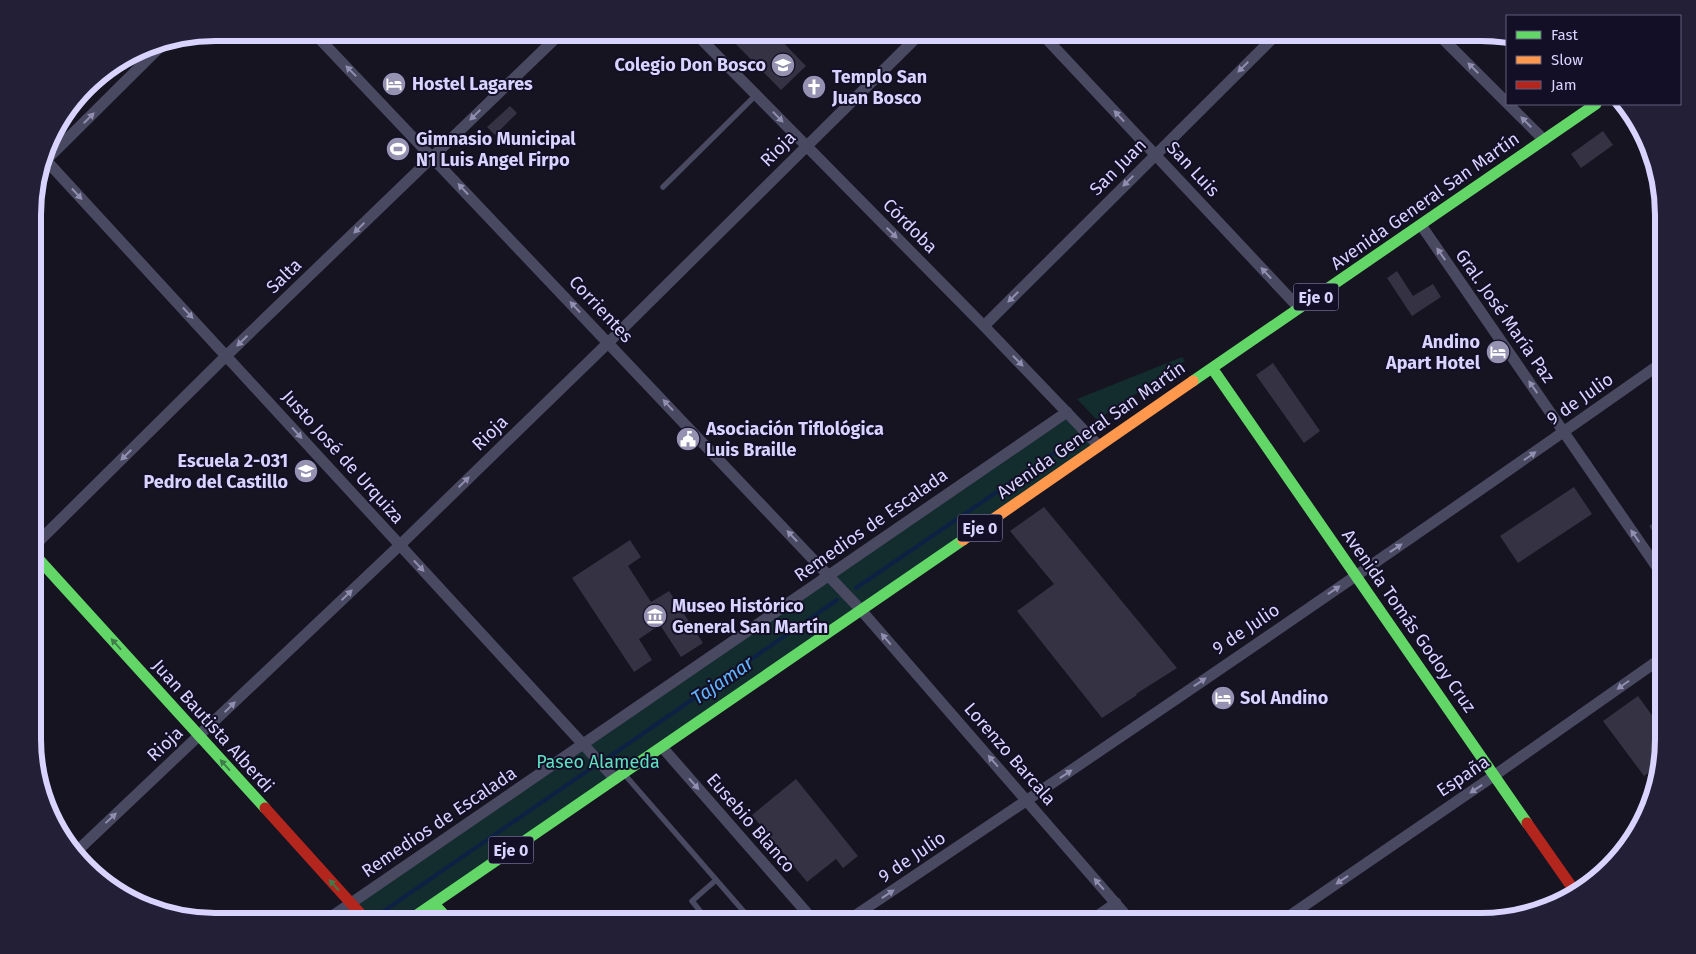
<svg xmlns="http://www.w3.org/2000/svg" width="1696" height="954" viewBox="0 0 1696 954" font-family="'Fira Sans',sans-serif">
<style>
.green{fill:#132c2d}
.lines{fill:none;stroke-linecap:round;stroke-linejoin:round}
.stream{stroke:#0d2144;stroke-width:4}
.building{fill:#343243}
.lane{stroke:#4a4962;stroke-width:5.5}
.street{stroke:#4a4962;stroke-width:11}
.fast{stroke:#63d668;stroke-width:11}
.slow{stroke:#ff974d;stroke-width:11}
.jam{stroke:#b3261e;stroke-width:11}
.oneway{fill:#928eb0}
.oneway2{fill:#3f7c4a}
.labels{text-anchor:middle;stroke-width:4;stroke-linejoin:round;paint-order:stroke}
.shield{fill:#130f26;stroke:#9e99be;stroke-width:1}
.shield-label{font-size:16px;font-weight:bold;fill:#d9d4ff}
.poi-label{font-size:18px;font-weight:bold;fill:#d9d4ff;stroke:#130f26;text-anchor:start}
.street-label{font-size:18px;fill:#d9d4ff;stroke:#130f26}
.park-label{font-size:18px;fill:#5fe0c0;stroke:#130f26}
.water-label{font-size:19px;font-style:italic;fill:#62b6ff;stroke:#130f26}
.rim{fill:none;stroke:#d9d4ff;stroke-width:6}
</style>
<rect width="100%" height="100%" fill="#161421"/>
<path class="green" d="M1182,357L1185,361L1097,420L1077,399Z
M1067,412L1099,446L408,921H325Z"/>
<g class="lines">
<path class="stream" d="M856,588L1076,438
M606,759L837,600
M381,913L593,767"/>
</g>
<path class="building" d="M724,32H773L806,66L781,90Z
M510,106L517,113L495,135L487,127Z
M1603,131L1613,145L1581,168L1571,154Z
M1397,271L1413,296L1433,284L1441,297L1412,316L1387,278Z
M1273,363L1320,431L1304,443L1256,375Z
M1574,487L1592,514L1518,563L1500,536Z
M1044,507L1177,668L1136,694L1137,695L1102,718L1017,611L1054,584L1010,531Z
M1663,516V547L1649,526Z
M630,540L641,557L628,566L651,602L669,591L703,643L681,657L660,625L639,639L652,660L634,672L572,578Z
M1638,696L1659,725L1663,722V750L1658,766L1644,776L1603,721Z
M796,779L858,856L843,868L836,859L807,882L752,815Z"/>
<g class="lines">
<path class="lane" d="M663,187L756,95
M625,775L752,921
M708,921L692,901L716,880"/>
<path class="street" d="M314,33L861,610L1131,921
M695,33L984,326L1099,446
M1041,33L1299,308
M1437,33L1507,103
M1508,104L1544,140
M44,158L615,779
M42,164L164,43
M1421,225L1663,576
M984,326L1278,33
M34,546L227,355L561,33
M662,747L814,921
M76,852L400,545L609,342L921,33
M325,921L1067,412
M847,921C1121,738 1393,552 1663,362
M1090,921L1116,903
M1282,921L1495,775L1663,657"/>
<path class="fast" d="M1212,368L1527,823
M1193,381L1596,104
M34,554L265,808
M434,904L450,921
M408,921L963,540"/>
<path class="slow" d="M963,540L1193,381"/>
<path class="jam" d="M265,808L367,921
M1527,823L1576,893"/>
</g>
<defs><path id="oneway-solid" d="M-6-.8H1V-3.2L6.5 0L1 3.2V.8H-6Z" transform="scale(1.25)"/></defs>
<g class="oneway">
<use href="#oneway-solid" transform="translate(1243 67) rotate(135)"/>
<use href="#oneway-solid" transform="translate(1473 68) rotate(-135)"/>
<use href="#oneway-solid" transform="translate(351 71) rotate(-134)"/>
<use href="#oneway-solid" transform="translate(475 115) rotate(136)"/>
<use href="#oneway-solid" transform="translate(1119 116) rotate(-133)"/>
<use href="#oneway-solid" transform="translate(778 117) rotate(46)"/>
<use href="#oneway-solid" transform="translate(89 118) rotate(-45)"/>
<use href="#oneway-solid" transform="translate(1526 122) rotate(-135)"/>
<use href="#oneway-solid" transform="translate(1128 181) rotate(135)"/>
<use href="#oneway-solid" transform="translate(463 189) rotate(-133)"/>
<use href="#oneway-solid" transform="translate(77 194) rotate(47)"/>
<use href="#oneway-solid" transform="translate(359 228) rotate(136)"/>
<use href="#oneway-solid" transform="translate(892 233) rotate(45)"/>
<use href="#oneway-solid" transform="translate(1441 254) rotate(-125)"/>
<use href="#oneway-solid" transform="translate(1266 273) rotate(-133)"/>
<use href="#oneway-solid" transform="translate(1013 297) rotate(135)"/>
<use href="#oneway-solid" transform="translate(575 307) rotate(-133)"/>
<use href="#oneway-solid" transform="translate(188 313) rotate(47)"/>
<use href="#oneway-solid" transform="translate(242 341) rotate(136)"/>
<use href="#oneway-solid" transform="translate(1018 361) rotate(46)"/>
<use href="#oneway-solid" transform="translate(1533 387) rotate(-125)"/>
<use href="#oneway-solid" transform="translate(668 405) rotate(-133)"/>
<use href="#oneway-solid" transform="translate(297 433) rotate(48)"/>
<use href="#oneway-solid" transform="translate(126 455) rotate(135)"/>
<use href="#oneway-solid" transform="translate(1530 456) rotate(-35)"/>
<use href="#oneway-solid" transform="translate(464 482) rotate(-44)"/>
<use href="#oneway-solid" transform="translate(792 536) rotate(-133)"/>
<use href="#oneway-solid" transform="translate(1635 536) rotate(-125)"/>
<use href="#oneway-solid" transform="translate(1396 548) rotate(-34)"/>
<use href="#oneway-solid" transform="translate(419 566) rotate(47)"/>
<use href="#oneway-solid" transform="translate(1334 590) rotate(-34)"/>
<use href="#oneway-solid" transform="translate(347 595) rotate(-44)"/>
<use href="#oneway-solid" transform="translate(886 639) rotate(-131)"/>
<use href="#oneway-solid" transform="translate(1200 682) rotate(-34)"/>
<use href="#oneway-solid" transform="translate(1623 685) rotate(145)"/>
<use href="#oneway-solid" transform="translate(230 707) rotate(-44)"/>
<use href="#oneway-solid" transform="translate(993 761) rotate(-131)"/>
<use href="#oneway-solid" transform="translate(1066 774) rotate(-34)"/>
<use href="#oneway-solid" transform="translate(694 784) rotate(49)"/>
<use href="#oneway-solid" transform="translate(1476 789) rotate(146)"/>
<use href="#oneway-solid" transform="translate(111 818) rotate(-43)"/>
<use href="#oneway-solid" transform="translate(1342 880) rotate(146)"/>
<use href="#oneway-solid" transform="translate(1099 884) rotate(-131)"/>
<use href="#oneway-solid" transform="translate(888 894) rotate(-34)"/>
</g>
<g class="oneway2">
<use href="#oneway-solid" transform="translate(116 644) rotate(-132)"/>
<use href="#oneway-solid" transform="translate(225 765) rotate(-132)"/>
<use href="#oneway-solid" transform="translate(334 885) rotate(-132)"/>
</g>
<defs>
<g id="school-disc" transform="scale(1.25)"><circle r="9.5" fill="#9591b1" stroke="#130f26"/><path d="M0-5L7-2L0 1L-7-2ZM-4 1L0 2.5L4 1V4Q0 6-4 4Z" fill="#fff"/></g>
<g id="hotel-disc" transform="scale(1.25)"><circle r="9.5" fill="#9591b1" stroke="#130f26"/><path d="M-6-4.5h1.5V1H6V5H4.5V3h-9V5H-6ZM-4 0a1.8 1.8 0 1 1 3.6 0ZM.5 0V-2.5h3Q6-2.5 6 0Z" fill="#fff"/></g>
<g id="church-disc" transform="scale(1.25)"><circle r="9.5" fill="#9591b1" stroke="#130f26"/><path d="M-1.2-6h2.4v3.5h3.3v2.4h-3.3V6h-2.4V-.1h-3.3v-2.4h3.3Z" fill="#fff"/></g>
<g id="stadium-disc" transform="scale(1.25)"><circle r="9.5" fill="#9591b1" stroke="#130f26"/><path d="M0-5a6.5 5 0 1 0 0 10a6.5 5 0 1 0 0-10ZM-3.5-1.8h7v3.6h-7Z" fill="#fff"/></g>
<g id="civic-disc" transform="scale(1.25)"><circle r="9.5" fill="#9591b1" stroke="#130f26"/><path d="M-.6-6.5H3V-4.5H.6V-3L4-1V1h2V6H-6V1h2V-1L-.6-3ZM-1.2 2.5V6h2.4V2.5Z" fill="#fff"/></g>
<g id="museum-disc" transform="scale(1.25)"><circle r="9.5" fill="#9591b1" stroke="#130f26"/><path d="M0-6L6-3V-2H-6V-3ZM-5-1h2V3h-2ZM-1-1h2V3h-2ZM3-1h2V3H3ZM-6 4H6V6H-6Z" fill="#fff"/></g>
</defs>
<g fill-rule="evenodd">
<use href="#school-disc" x="783" y="65"/>
<use href="#hotel-disc" x="394" y="84"/>
<use href="#church-disc" x="814" y="87"/>
<use href="#stadium-disc" x="398" y="149"/>
<use href="#hotel-disc" x="1498" y="352"/>
<use href="#civic-disc" x="688" y="439"/>
<use href="#school-disc" x="306" y="471"/>
<use href="#museum-disc" x="655" y="616"/>
<use href="#hotel-disc" x="1223" y="698"/>
</g>
<g class="labels">
<g class="shield">
<rect x="1293.5" y="283.5" width="45" height="27" rx="4"/>
<rect x="957.5" y="514.5" width="45" height="27" rx="4"/>
<rect x="488.5" y="836.5" width="45" height="27" rx="4"/>
</g>
<g class="shield-label">
<text x="1316" y="303">Eje 0</text>
<text x="980" y="534">Eje 0</text>
<text x="511" y="856">Eje 0</text>
</g>
<g class="poi-label">
<text x="766" y="71" text-anchor="end">Colegio Don Bosco</text>
<text x="832" y="83">Templo San<tspan x="832" dy="21">Juan Bosco</tspan></text>
<text x="412" y="90">Hostel Lagares</text>
<text x="416" y="145">Gimnasio Municipal<tspan x="416" dy="21">N1 Luis Angel Firpo</tspan></text>
<text x="1480" y="348" text-anchor="end">Andino<tspan x="1480" dy="21">Apart Hotel</tspan></text>
<text x="706" y="435">Asociación Tiflológica<tspan x="706" dy="21">Luis Braille</tspan></text>
<text x="288" y="467" text-anchor="end">Escuela 2-031<tspan x="288" dy="21">Pedro del Castillo</tspan></text>
<text x="672" y="612">Museo Histórico<tspan x="672" dy="21">General San Martín</tspan></text>
<text x="1240" y="704">Sol Andino</text>
</g>
<g class="street-label">
<text transform="translate(778 149) rotate(-45)" y="6">Rioja</text>
<text transform="translate(1118 167) rotate(-45)" y="6">San Juan</text>
<text transform="translate(1193 169) rotate(47)" y="6">San Luis</text>
<text transform="translate(1425 201) rotate(-35)" y="6">Avenida General San Martín</text>
<text transform="translate(910 226) rotate(45)" y="6">Córdoba</text>
<text transform="translate(284 276) rotate(-44)" y="6">Salta</text>
<text transform="translate(601 309) rotate(47)" y="6">Corrientes</text>
<text transform="translate(1505 316) rotate(55)" y="6">Gral. José María Paz</text>
<text transform="translate(1580 399) rotate(-35)" y="6">9 de Julio</text>
<text transform="translate(1091 430) rotate(-35)" y="6">Avenida General San Martín</text>
<text transform="translate(490 433) rotate(-44)" y="6">Rioja</text>
<text transform="translate(343 457) rotate(48)" y="6">Justo José de Urquiza</text>
<text transform="translate(871 525) rotate(-35)" y="6">Remedios de Escalada</text>
<text transform="translate(1409 621) rotate(55)" y="6">Avenida Tomás Godoy Cruz</text>
<text transform="translate(1246 629) rotate(-34)" y="6">9 de Julio</text>
<text transform="translate(213 726) rotate(48)" y="6">Juan Bautista Alberdi</text>
<text transform="translate(165 744) rotate(-43)" y="6">Rioja</text>
<text transform="translate(1010 754) rotate(49)" y="6">Lorenzo Barcala</text>
<text transform="translate(1463 776) rotate(-34)" y="6">España</text>
<text transform="translate(439 822) rotate(-34)" y="6">Remedios de Escalada</text>
<text transform="translate(751 823) rotate(49)" y="6">Eusebio Blanco</text>
<text transform="translate(912 857) rotate(-34)" y="6">9 de Julio</text>
</g>
<g class="park-label">
<text x="598" y="768">Paseo Alameda</text>
</g>
<g class="water-label">
<text transform="translate(722 680) rotate(-34)" y="7">Tajamar</text>
</g>
</g>
<path d="M0 0H1696V954H0ZM215 41H1481A174 174 0 0 1 1655 215V739A174 174 0 0 1 1481 913H215A174 174 0 0 1 41 739V215A174 174 0 0 1 215 41Z" fill="#231f37" fill-rule="evenodd"/>
<path class="rim" d="M215 41H1481A174 174 0 0 1 1655 215V739A174 174 0 0 1 1481 913H215A174 174 0 0 1 41 739V215A174 174 0 0 1 215 41Z"/>
<rect x="1506" y="15" width="175" height="90" fill="#130f26" stroke="#625e7d"/>
<rect x="1516" y="31" width="25" height="8" fill="#63d668" stroke="#625e7d"/>
<text x="1551" y="40" font-size="15" fill="#d9d4ff">Fast</text>
<rect x="1516" y="56" width="25" height="8" fill="#ff974d" stroke="#625e7d"/>
<text x="1551" y="65" font-size="15" fill="#d9d4ff">Slow</text>
<rect x="1516" y="81" width="25" height="8" fill="#b3261e" stroke="#625e7d"/>
<text x="1551" y="90" font-size="15" fill="#d9d4ff">Jam</text>
</svg>
